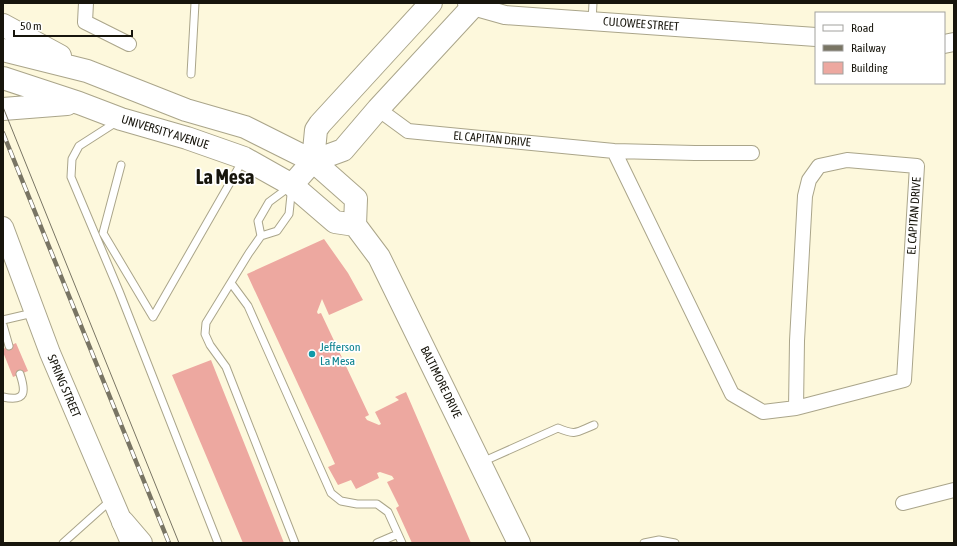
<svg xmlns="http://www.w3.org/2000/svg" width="957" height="546" viewBox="0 0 957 546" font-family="'Asap Condensed',sans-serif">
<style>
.building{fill:#eda8a0}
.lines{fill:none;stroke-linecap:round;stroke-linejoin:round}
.service-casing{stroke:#aaa58a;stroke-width:9}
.minor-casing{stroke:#aaa58a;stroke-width:16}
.tertiary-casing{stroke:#aaa58a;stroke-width:20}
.secondary-casing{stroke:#aaa58a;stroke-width:22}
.primary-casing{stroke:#aaa58a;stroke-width:24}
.motorway-casing{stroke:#aaa58a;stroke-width:24}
.service{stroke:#fff;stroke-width:7}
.minor{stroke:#fff;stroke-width:14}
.tertiary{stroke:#fff;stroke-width:18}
.secondary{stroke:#fff;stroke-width:20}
.primary{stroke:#fff;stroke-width:22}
.motorway{stroke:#fff;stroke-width:22}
.tram{stroke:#797564;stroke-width:1}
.rail-casing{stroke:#797564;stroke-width:4.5}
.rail{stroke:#fff;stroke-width:3;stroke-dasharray:9;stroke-linecap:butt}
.culture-dot{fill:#0f9aa8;stroke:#fff;stroke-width:1.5}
.labels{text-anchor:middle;stroke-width:3.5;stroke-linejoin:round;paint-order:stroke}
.street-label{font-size:12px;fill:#17150c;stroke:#fff}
.culture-label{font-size:12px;fill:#0d838f;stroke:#fff;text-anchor:start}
.town-label{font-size:20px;font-weight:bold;fill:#17150c;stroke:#fff}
</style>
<rect width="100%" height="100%" fill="#fdf8dc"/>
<path class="building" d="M324,239L348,273L363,300L329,315L322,299L317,312L318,314L321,313L369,415L365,417L367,420L379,425L381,424L375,412L399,400L395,397L406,392L471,543H412L396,508L399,506L387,482L394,479L392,476L380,472L377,473L379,478L356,489L351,480L338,485L328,467L335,464L247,274Z
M16,343L28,371L13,377L3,352V349Z
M211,360L284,543H243L172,375Z"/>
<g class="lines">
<g class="service-casing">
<path id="service" d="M592,21L593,3
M191,74L195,3
M118,121L79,146L72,159L71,177L119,291L218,543
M121,165L103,233L153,317L243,160
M292,185L289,214L277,231L261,236L258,221L269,202Z
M261,236L249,253L206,323L205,334L210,345L226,367L295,543
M231,283L248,306L331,493L341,501L357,504H377L388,512L402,543
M3,320L33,313
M3,325L9,346
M3,397C26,402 26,392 20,374
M482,462L558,428C576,436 577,432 594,425
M63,543L111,500
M377,543L398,534
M644,543L659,540L675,543"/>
</g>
<g class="minor-casing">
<path id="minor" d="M86,3L85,22L129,44
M378,109L408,131L614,151L695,153H752
M614,151L732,394L763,412L796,408L904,380L917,166L847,160L819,166L809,180L805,196L797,341L796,408
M903,503L954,490"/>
</g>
<g class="tertiary-casing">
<path id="tertiary" d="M467,3L473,6L505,15L816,37
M944,44L954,42"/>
</g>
<g class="secondary-casing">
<path id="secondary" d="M3,227L50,353L129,538"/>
</g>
<g class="primary-casing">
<path id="primary" d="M3,25L60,56
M3,50L87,71L186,110L245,127L313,161L356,199L355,225L379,257L519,543
M3,78L79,103L121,119L187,138L244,158L292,185L335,222L355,225
M3,109L67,104
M313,161L316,130L320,124L431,3
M292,185L313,161L343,150L378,109L476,3"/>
</g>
<g class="motorway-casing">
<path id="motorway" d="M123,522L141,543"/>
</g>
<use href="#service" class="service"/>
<use href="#minor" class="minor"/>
<use href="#tertiary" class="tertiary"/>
<use href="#secondary" class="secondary"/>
<use href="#primary" class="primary"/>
<use href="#motorway" class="motorway"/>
<path class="tram" d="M3,107L179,543"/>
<g class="rail-casing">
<path id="rail" d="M3,133L169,543"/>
</g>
<use href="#rail" class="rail"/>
</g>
<circle class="culture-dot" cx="312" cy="354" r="4"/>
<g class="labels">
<g class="street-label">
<text transform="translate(641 24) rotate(4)" y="4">CULOWEE STREET</text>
<text transform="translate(165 132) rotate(17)" y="4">UNIVERSITY AVENUE</text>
<text transform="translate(492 139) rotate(5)" y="4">EL CAPITAN DRIVE</text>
<text transform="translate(914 216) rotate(-86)" y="4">EL CAPITAN DRIVE</text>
<text transform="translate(441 382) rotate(64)" y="4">BALTIMORE DRIVE</text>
<text transform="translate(64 386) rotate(67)" y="4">SPRING STREET</text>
</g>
<g class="culture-label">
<text x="320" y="351">Jefferson<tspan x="320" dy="14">La Mesa</tspan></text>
</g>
<g class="town-label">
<text x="225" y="184">La Mesa</text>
</g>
</g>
<rect width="957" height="546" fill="none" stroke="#17150c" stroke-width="8"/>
<rect x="815" y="12" width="130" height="72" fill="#ffffff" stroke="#a2a19e"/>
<rect x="823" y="25" width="20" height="6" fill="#ffffff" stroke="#a2a19e"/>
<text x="851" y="32" font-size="12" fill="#17150c">Road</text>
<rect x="823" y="45" width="20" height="6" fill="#797564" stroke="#a2a19e"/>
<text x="851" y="52" font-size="12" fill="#17150c">Railway</text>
<rect x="823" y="62" width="20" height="12" fill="#eda8a0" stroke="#a2a19e"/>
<text x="851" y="72" font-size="12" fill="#17150c">Building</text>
<path d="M14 30v6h118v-6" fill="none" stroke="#17150c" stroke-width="2"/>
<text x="20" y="30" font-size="12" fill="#17150c" stroke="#ffffff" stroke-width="3" paint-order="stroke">50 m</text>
</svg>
